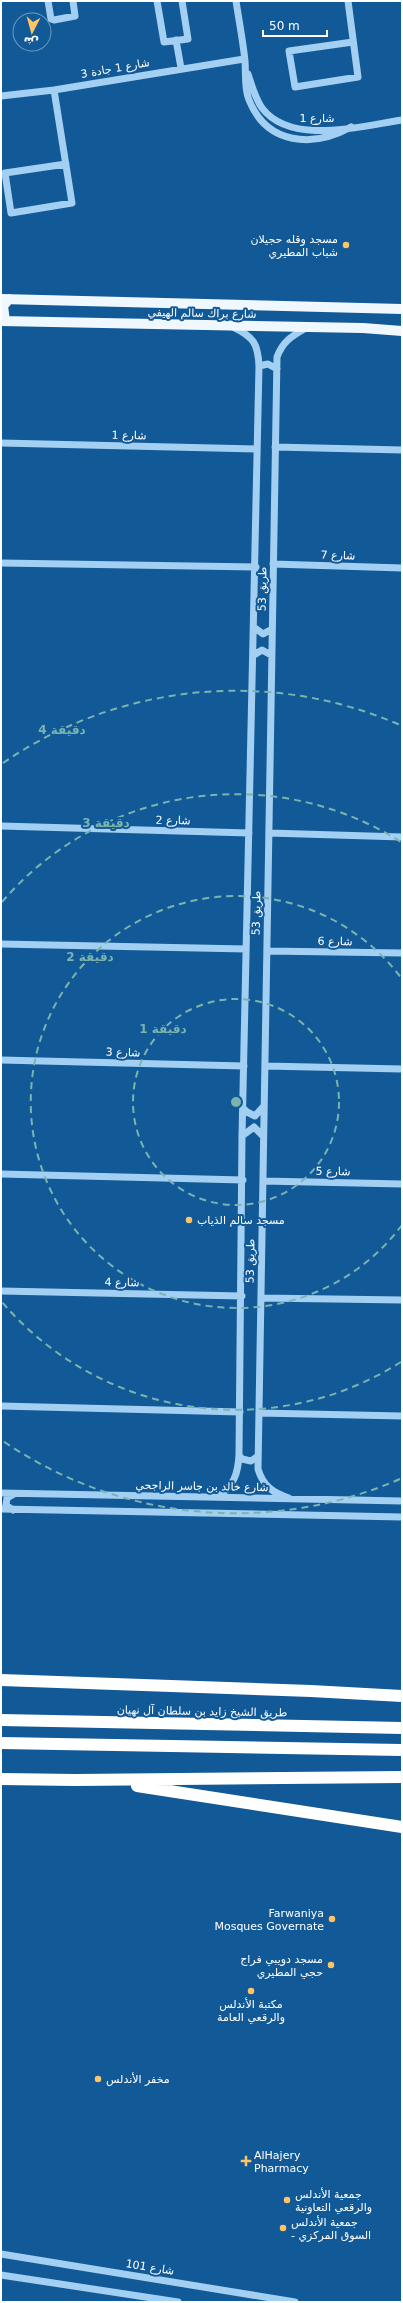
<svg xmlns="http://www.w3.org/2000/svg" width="403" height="2303" viewBox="0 0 403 2303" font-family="'DejaVu Sans','Noto Sans Arabic',sans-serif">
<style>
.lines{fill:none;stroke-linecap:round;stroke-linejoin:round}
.minor{stroke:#a3cff3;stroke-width:7}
.major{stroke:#eff7ff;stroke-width:10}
.highway{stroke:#fff;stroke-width:12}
.ring{fill:none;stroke:#7bb4af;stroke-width:2;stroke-dasharray:7 5}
.poi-dot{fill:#ffc465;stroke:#125997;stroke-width:1.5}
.labels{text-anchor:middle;stroke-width:4;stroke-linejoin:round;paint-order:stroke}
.street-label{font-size:11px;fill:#fff;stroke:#125997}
.poi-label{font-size:11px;fill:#fff;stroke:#125997;text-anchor:start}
.centre{fill:#7bb4af;stroke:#125997;stroke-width:2}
.ring-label{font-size:12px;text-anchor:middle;font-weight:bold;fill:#7bb4af;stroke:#125997;stroke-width:4;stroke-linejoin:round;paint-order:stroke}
</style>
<rect width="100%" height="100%" fill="#125997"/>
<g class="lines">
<path class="minor" d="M48,1L51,19L54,20L75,16L73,1
M157,1L164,42L188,39L182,1
M236,1C239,21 243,41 245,61C246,74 244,88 249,100C267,145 313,148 351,127
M348,1L358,77L295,87L289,51L353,42
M176,40L181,68
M248,74C252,86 255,98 262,108C291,146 361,126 402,120
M54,90L72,203L11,213L5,173L66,164
M1,96L54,90L244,59
M259,366L268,364L277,369
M1,443L257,449
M275,447L402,450
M1,563L256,567
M273,564L402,568
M255,628L263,634L272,629
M254,655L262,650L271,655
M1,826L249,833
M269,833L402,837
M1,944L246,949
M267,951L402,953
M1,1060L244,1066
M265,1066L402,1069
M243,1108L247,1112L255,1116L263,1107
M242,1136L254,1127L263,1136
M1,1174L243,1180
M263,1181L402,1184
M1,1291L242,1296
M261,1298L402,1300
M1,1406L240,1412
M259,1413L402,1416
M239,1455L242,1459L251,1461L258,1456
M1,1493L402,1501
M218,1497C234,1485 238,1474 239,1455L242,1136L259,366C258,344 254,337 233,327
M289,1498C273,1493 263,1486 258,1469L277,357C283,341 292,336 306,328
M1,1509L402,1517
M13,1510L6,1505L7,1498L14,1494
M1,2254L295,2302
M1,2275L178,2302"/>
<path class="major" d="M1,299L402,309
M1,321L363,328L402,331
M5,321L3,306L9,299"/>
<path class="highway" d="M1,1680L311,1691L402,1696
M1,1720L402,1728
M1,1743L402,1750
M1,1779L76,1780L402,1777
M137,1786L402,1827"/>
</g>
<g class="ring">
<circle cx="236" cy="1102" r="103"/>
<path d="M402 1225A206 206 0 1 1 402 979"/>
<path d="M401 1362A308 308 0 0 1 2 1302M2 902A308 308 0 0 1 401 842"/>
<path d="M400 1479A411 411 0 0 1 3 1441M3 763A411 411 0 0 1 400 725"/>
</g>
<g class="poi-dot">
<circle cx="346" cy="245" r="4"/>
<circle cx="189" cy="1220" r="4"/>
<circle cx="332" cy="1919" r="4"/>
<circle cx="331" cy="1965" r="4"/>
<circle cx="251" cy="1991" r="4"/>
<circle cx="98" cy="2079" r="4"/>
<path d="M244 2155h4v4h4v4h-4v4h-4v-4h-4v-4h4z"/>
<circle cx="287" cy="2200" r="4"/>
<circle cx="283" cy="2228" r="4"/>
</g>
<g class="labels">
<g class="street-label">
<text transform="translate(115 68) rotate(-10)" y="4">شارع 1 جادة 3</text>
<text x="317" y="122">شارع 1</text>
<text transform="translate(202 313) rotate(1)" y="4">شارع براك سالم الهيفي</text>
<text transform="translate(129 435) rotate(1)" y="4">شارع 1</text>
<text transform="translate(338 555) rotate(2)" y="4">شارع 7</text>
<text transform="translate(262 589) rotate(-89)" y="4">طريق 53</text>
<text transform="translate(173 820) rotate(1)" y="4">شارع 2</text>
<text transform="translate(256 913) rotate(-89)" y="4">طريق 53</text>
<text transform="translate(335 941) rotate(1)" y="4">شارع 6</text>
<text transform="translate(123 1052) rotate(2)" y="4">شارع 3</text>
<text transform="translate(333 1171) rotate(1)" y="4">شارع 5</text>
<text transform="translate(250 1261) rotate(-89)" y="4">طريق 53</text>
<text transform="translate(122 1282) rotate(1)" y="4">شارع 4</text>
<text transform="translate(202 1486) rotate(1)" y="4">شارع خالد بن جاسر الراجحي</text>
<text transform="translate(202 1711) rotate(1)" y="4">طريق الشيخ زايد بن سلطان آل نهيان</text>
<text transform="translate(150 2267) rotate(9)" y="4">شارع 101</text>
</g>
<g class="poi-label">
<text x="338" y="243" text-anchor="end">مسجد وقله حجيلان<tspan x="338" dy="13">شباب المطيري</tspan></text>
<text x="197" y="1224">مسجد سالم الذياب</text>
<text x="324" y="1917" text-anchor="end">Farwaniya<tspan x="324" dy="13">Mosques Governate</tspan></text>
<text x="323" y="1963" text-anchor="end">مسجد دويبي فراج<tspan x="323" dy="13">حجي المطيري</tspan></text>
<text x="251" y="2008" text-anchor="middle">مكتبة الأندلس<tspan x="251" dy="13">والرقعي العامة</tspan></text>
<text x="106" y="2083">مخفر الأندلس</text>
<text x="254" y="2159">AlHajery<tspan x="254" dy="13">Pharmacy</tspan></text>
<text x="295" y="2198">جمعية الأندلس<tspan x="295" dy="13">والرقعي التعاونية</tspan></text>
<text x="291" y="2226">جمعية الأندلس<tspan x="291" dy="13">- السوق المركزي</tspan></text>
</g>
</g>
<circle cx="236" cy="1102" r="6" class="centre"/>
<g class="ring-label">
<text x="62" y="734">4 دقيقة</text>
<text x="106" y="827">3 دقيقة</text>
<text x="90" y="961">2 دقيقة</text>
<text x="163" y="1033">1 دقيقة</text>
</g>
<rect width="403" height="2303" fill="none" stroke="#ffffff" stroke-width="4"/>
<g transform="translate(32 32) rotate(186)"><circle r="19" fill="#125997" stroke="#719bc1"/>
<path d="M0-3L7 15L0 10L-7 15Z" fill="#ffc465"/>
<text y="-6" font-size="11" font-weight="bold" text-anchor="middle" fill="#ffffff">ش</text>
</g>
<path d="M263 30v6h64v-6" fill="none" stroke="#ffffff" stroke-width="2"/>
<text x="269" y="30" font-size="12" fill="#ffffff" stroke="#125997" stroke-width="3" paint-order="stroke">50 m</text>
</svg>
